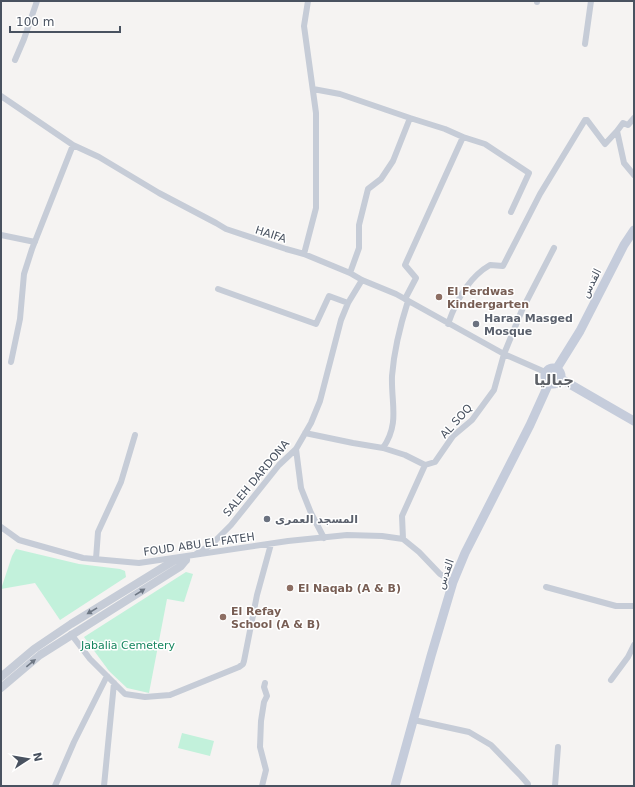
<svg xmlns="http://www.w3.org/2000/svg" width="635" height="787" viewBox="0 0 635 787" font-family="'DejaVu Sans','Noto Sans Arabic',sans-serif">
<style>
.green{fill:#c2f1db}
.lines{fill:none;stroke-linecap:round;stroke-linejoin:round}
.minor{stroke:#c6ccd7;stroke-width:6}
.tertiary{stroke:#c6ccd7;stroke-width:8}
.secondary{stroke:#c5ccdb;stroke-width:9}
.oneway{fill:#6e7784}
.education-dot{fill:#8d6e63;stroke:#fff;stroke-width:1.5}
.worship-dot{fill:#6b7280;stroke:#fff;stroke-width:1.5}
.labels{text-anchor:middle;stroke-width:3;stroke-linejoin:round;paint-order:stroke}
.street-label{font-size:11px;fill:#495260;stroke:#fff}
.education-label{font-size:11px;font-weight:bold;fill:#785e54;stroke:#fff;text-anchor:start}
.worship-label{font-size:11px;font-weight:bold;fill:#5b616d;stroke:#fff;text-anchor:start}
.park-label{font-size:11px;fill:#16865f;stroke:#fff}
.district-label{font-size:15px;font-weight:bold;fill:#5e6167;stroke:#fff}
</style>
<rect width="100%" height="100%" fill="#f5f3f2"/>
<path class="green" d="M16,549L79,564L120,569L125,571L126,577L60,620L35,583L1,589L12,556Z
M186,572L193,574L184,602L167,599L149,693L127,688L109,671L84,637Z
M182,733L214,741L210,756L178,748Z"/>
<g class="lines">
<path class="minor" d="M537,2V1
M585,44L591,1
M15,60L24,39L37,1
M313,89L340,94L410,118
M1,96L73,145L99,157L159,193L216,223L226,229L286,249L304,254L350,273L362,280L396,294L504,354L545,372
M634,118L628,125L623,123L617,131L624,163L634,175
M1,235L35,242
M304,254L316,208V113L304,26L308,1
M350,273L359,248V225L368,189L381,179L393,161L410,118L445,129L463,137L485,144L529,173L511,212
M218,289L316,324L329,296L348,303
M405,299L416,278L405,265L463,137
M408,301C400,326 394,350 392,376C391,404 400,423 383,448L405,455L425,465
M448,324C456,301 469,277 490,265L503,266L540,194L585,120H587L605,144L617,131
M11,362L20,319L24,274L32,249L73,145
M305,433L353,443L383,448
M296,449L301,488L311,513L324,538
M1,527L19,540L83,558L139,563L288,541L347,535L382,536L403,539L402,516L425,465L435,462L453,436L472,420L494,390L504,354L522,310L554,248
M403,539L419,552L440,574L453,582
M196,554L212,544L231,525L279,465L296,449L311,423L320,401L341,320L348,303L362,280
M96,559L98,532L121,482L135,435
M546,587L616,606H634
M71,634L90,659L125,694L145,697L170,695L239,667L243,664L244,661L257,595L271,544
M611,680L628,657L634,645
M414,720L469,732L491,745L521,776L528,784V786
M55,786L74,742L107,676
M104,786L114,683
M262,786L266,770L260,747L261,721L264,702L267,696L264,687L265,683
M555,786L558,747"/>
<path class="tertiary" d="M1,677L34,649L71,624L175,560H186
M1,688L40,655L181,566L186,560"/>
<path class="secondary" d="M545 376a8 8 0 1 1 16 0a8 8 0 1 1-16 0Z
M557,368L580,331L624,245L634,230
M561,379L634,421
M395,786L431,656L453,582L465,553L530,425L549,383"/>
</g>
<defs><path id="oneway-solid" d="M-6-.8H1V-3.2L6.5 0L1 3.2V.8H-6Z"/></defs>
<g class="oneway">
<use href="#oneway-solid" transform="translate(140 592) rotate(-32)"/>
<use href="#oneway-solid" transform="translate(92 611) rotate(149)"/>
<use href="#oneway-solid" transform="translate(31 663) rotate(-39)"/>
</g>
<g class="education-dot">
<circle cx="439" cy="297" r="4"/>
<circle cx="290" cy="588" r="4"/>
<circle cx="223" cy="617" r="4"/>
</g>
<g class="worship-dot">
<circle cx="476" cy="324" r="4"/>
<circle cx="267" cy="519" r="4"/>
</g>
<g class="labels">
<g class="street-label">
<text transform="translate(271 234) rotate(18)" y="4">HAIFA</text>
<text transform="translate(591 283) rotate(-63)" y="4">القدس</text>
<text transform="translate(456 421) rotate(-48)" y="4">AL SOQ</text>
<text transform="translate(256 478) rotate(-50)" y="4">SALEH DARDONA</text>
<text transform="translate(199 544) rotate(-8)" y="4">FOUD ABU EL FATEH</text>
<text transform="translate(445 574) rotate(-70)" y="4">القدس</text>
</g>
<g class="education-label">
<text x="447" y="295">El Ferdwas<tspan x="447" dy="13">Kindergarten</tspan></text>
<text x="298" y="592">El Naqab (A &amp; B)</text>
<text x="231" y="615">El Refay<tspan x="231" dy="13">School (A &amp; B)</tspan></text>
</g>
<g class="worship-label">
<text x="484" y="322">Haraa Masged<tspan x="484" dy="13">Mosque</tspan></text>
<text x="275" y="523">المسجد العمرى</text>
</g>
<g class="park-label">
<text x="128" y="649">Jabalia Cemetery</text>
</g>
<g class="district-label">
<text x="554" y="385">جباليا</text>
</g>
</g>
<rect width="635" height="787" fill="none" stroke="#495260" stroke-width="4"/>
<g transform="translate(28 759) rotate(78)" stroke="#ffffff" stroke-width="3" paint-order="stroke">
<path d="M0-3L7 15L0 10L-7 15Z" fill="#495260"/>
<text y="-6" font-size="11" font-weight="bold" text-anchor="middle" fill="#495260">N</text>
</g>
<path d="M10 26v6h110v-6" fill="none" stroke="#495260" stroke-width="2"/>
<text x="16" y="26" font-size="12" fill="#495260" stroke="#ffffff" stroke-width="3" paint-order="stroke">100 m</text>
</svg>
